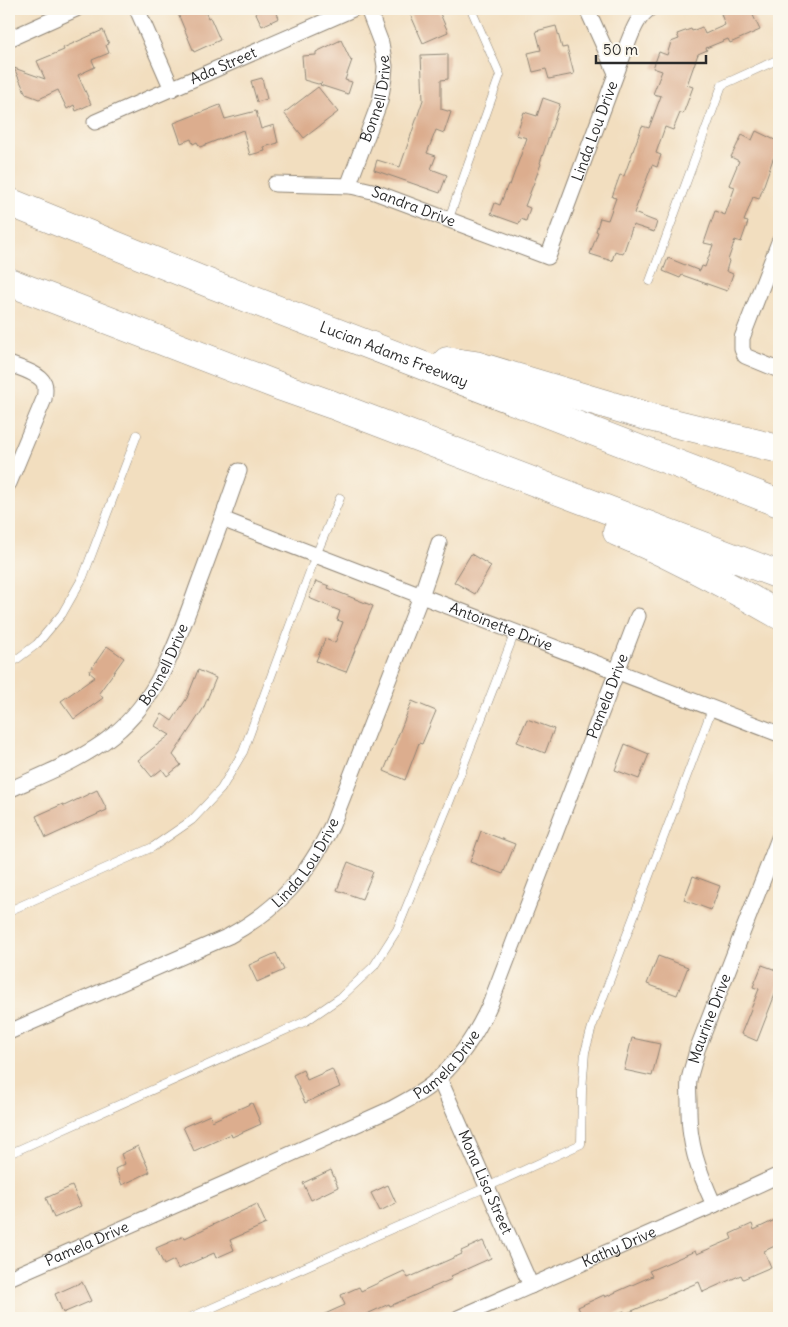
<svg xmlns="http://www.w3.org/2000/svg" width="788" height="1327" viewBox="0 0 788 1327" font-family="Delius,sans-serif">
<style>
.building{fill:#dcad8e}
.lines{fill:none;stroke-linecap:round;stroke-linejoin:round}
.service-casing{stroke:#8e8475;stroke-width:9}
.minor-casing{stroke:#8e8475;stroke-width:17}
.motorway-casing{stroke:#8e8475;stroke-width:29}
.service{stroke:#fff;stroke-width:8}
.minor{stroke:#fff;stroke-width:15}
.motorway{stroke:#fff;stroke-width:28}
.labels{text-anchor:middle;stroke-width:4;stroke-linejoin:round;paint-order:stroke}
.street-label{font-size:15px;fill:#2b2b2b;stroke:#fbf7ec}
</style>
<rect width="100%" height="100%" fill="#fbf7ec"/>
<filter id="ink" filterUnits="userSpaceOnUse"><feTurbulence type="fractalNoise" baseFrequency=".02" numOctaves="2"/><feDisplacementMap in="SourceGraphic" scale="10" xChannelSelector="R" yChannelSelector="G"/><feConvolveMatrix kernelMatrix="1 2 1 2 8 2 1 2 1" color-interpolation-filters="sRGB"/></filter>
<filter id="wash" filterUnits="userSpaceOnUse"><feTurbulence type="fractalNoise" baseFrequency=".0096" numOctaves="4" result="noise"/><feDisplacementMap in="SourceGraphic" scale="20" xChannelSelector="R" yChannelSelector="G"/><feGaussianBlur stdDeviation="1.12" result="paint"/><feColorMatrix in="noise" values="0 0 0 0 0 0 0 0 0 0 0 0 0 0 0 0 0 1.4 0 .05"/><feComposite in="paint" operator="in"/></filter>
<g filter="url(#wash)">
<rect width="100%" height="100%" fill="#f2debf"/>
<g id="blocks">
<path class="building" d="M176,9H204L208,18L210,17L220,40L194,52Z
M254,9H275L279,18L262,26Z
M408,9H438L448,32L423,43Z
M733,9H750L760,30L730,43L728,39L706,48L707,50L698,54L687,85L693,87L683,114L680,113L673,130L665,127L656,153L661,155L657,167L652,165L634,213L657,222L654,232L633,225L623,254L615,251L612,261L590,254L598,232L596,231L600,218L608,220L616,198L612,197L620,175L624,176L642,126L649,128L661,96L653,94L662,71L653,68L659,52L667,55L671,42L679,39L677,34L691,29L692,31L702,27L705,34L725,25L721,14Z
M556,26L562,48L567,47L574,74L549,79L546,69L533,72L528,53L541,50L536,31Z
M103,30L109,44L106,45L109,53L92,60L95,67L78,75L91,104L76,111L74,105L67,109L58,90L39,99L26,94L14,68L45,79L37,61L64,50L63,48Z
M341,40L351,61L352,60L345,80L352,82L348,94L320,85L322,83L318,84L304,80L302,56L316,55V52Z
M448,54V79L441,80V109L451,112L444,133L436,130L427,153L436,156L431,169L447,175L440,193L374,170L377,160L400,167L423,100L421,55Z
M262,78L267,99L257,102L251,81Z
M318,87L338,112L304,138L284,113Z
M543,98L560,104L540,163L541,164L525,206L530,208L526,221L521,219L519,224L491,214L495,203L500,205L508,184L510,185L527,138L516,135L524,112L537,116Z
M220,105L225,119L256,111L261,129L274,125L278,143L264,147L265,151L250,155L243,130L200,147L197,142L193,144L191,139L181,143L174,123Z
M756,131L779,142V147L773,159L759,199L753,197L744,221L748,222L741,242L735,240L728,260L729,261L726,271L733,274L727,291L682,275L680,278L663,271L668,258L700,271L702,266L705,267L713,245L704,243L715,211L725,215L735,187L729,185L739,161L731,157L742,135L752,140Z
M471,554L491,566L475,594L454,582Z
M316,581L329,586L328,588L373,606L346,672L316,661L325,639L335,643L343,622L337,620L340,611L309,598Z
M107,646L124,658L99,693L103,698L74,719L61,701L95,677L89,672Z
M198,670L216,678L203,709L173,755L181,765L167,776L162,769L152,777L138,760L170,735L155,726L162,714L172,721L187,698Z
M412,701L436,711L422,744L419,743L405,780L384,771Z
M527,719L554,729L545,753L517,742Z
M625,744L649,754L639,779L615,770Z
M97,790L107,810L46,838L36,816L63,804L64,806Z
M481,831L515,844L503,874L470,862Z
M348,862L373,872L362,899L337,890Z
M693,876L720,886L711,910L684,900Z
M276,953L284,970L257,982L249,965Z
M658,956L688,967L677,995L647,984Z
M762,965L779,971V984L757,1041L741,1034L759,989L753,987Z
M632,1038L660,1044L652,1076L624,1070Z
M332,1069L340,1087L305,1103L293,1075L303,1070L307,1080Z
M252,1103L261,1124L232,1137L231,1134L194,1151L183,1127L210,1115L212,1121Z
M138,1146L150,1172L122,1185L115,1169L125,1164L121,1154Z
M331,1170L338,1187L311,1200L303,1183Z
M388,1185L396,1203L380,1211L371,1193Z
M72,1186L81,1206L54,1218L46,1198Z
M257,1204L266,1224L230,1240L234,1250L216,1258L214,1253L178,1269L174,1260L164,1265L156,1248L184,1236L185,1238Z
M779,1218V1244L764,1251L771,1267L743,1279L741,1275L703,1292L699,1282L625,1314L624,1311L607,1318H583L578,1307L604,1295L605,1297L652,1276L649,1271L695,1251L697,1254L732,1239L730,1234L752,1224L754,1230Z
M483,1241L491,1258L451,1276L452,1279L390,1306L389,1304L358,1318H316L345,1305L341,1295L359,1287L361,1291L404,1271L408,1278L462,1254L461,1251Z
M82,1282L91,1301L63,1313L55,1294Z"/>
</g>
</g>
<g filter="url(#ink)">
<use href="#blocks" fill-opacity="0" stroke="#8e8475" stroke-width="1"/>
<g class="lines">
<g class="service-casing">
<path id="service" d="M448,221L500,75L471,9
M650,281L722,85L779,59
M9,665L37,644L62,614L83,577L137,435
M9,911L153,847L192,820L221,789L243,752L316,555L340,498
M9,1154L306,1021L341,997L374,966L397,930L449,803L515,632
M189,1318L487,1187L581,1144L582,1090L585,1052L592,1027L712,709"/>
</g>
<g class="minor-casing">
<g id="minor">
<path d="M137,9L172,89"/>
<path d="M587,9L616,73"/>
<path d="M9,39L76,9"/>
<path id="s1" d="M95,122L353,9"/>
<path id="s2" d="M275,184L351,186L372,191L548,257L625,50C631,36 636,18 649,9"/>
<path id="s3" d="M351,186L350,181L380,101L384,78L385,66L381,43L368,9"/>
<path d="M779,242L742,338V349L745,356L779,370"/>
<path d="M9,364C19,368 39,373 44,383C46,388 45,394 44,399L9,483"/>
<path id="s4" d="M222,519L779,734"/>
<path id="s5" d="M9,790C44,774 82,760 113,735C160,698 179,637 199,582C213,545 226,508 239,471"/>
<path id="s6" d="M9,1032L229,936C280,908 307,876 332,825L421,596L439,543"/>
<path id="s7" d="M439,1078L531,1286"/>
<path id="s8" d="M714,1205C698,1170 688,1143 689,1104C689,1096 688,1088 689,1080C691,1070 695,1060 697,1050L779,838"/>
<path id="s9" d="M9,1278L242,1176L393,1108C409,1099 426,1091 439,1078C462,1057 478,1031 491,1002L638,616"/>
<path id="s10" d="M458,1318L714,1205L779,1175"/>
</g>
</g>
<g class="motorway-casing">
<g id="motorway">
<path id="s11" d="M9,202L211,284L779,503"/>
<path d="M9,282L279,386L333,405L779,575"/>
<path d="M447,361L475,365L649,417L779,449"/>
<path d="M617,532C673,555 727,585 779,615"/>
</g>
</g>
<use href="#service" class="service"/>
<use href="#minor" class="minor"/>
<use href="#motorway" class="motorway"/>
</g>
</g>
<g class="labels">
<g class="street-label">
<text dy="5" stroke="none"><textPath href="#s1" startOffset="140">Ada Street</textPath></text>
<text dy="5" stroke="none"><textPath href="#s3" startOffset="92">Bonnell Drive</textPath></text>
<text dy="5" stroke="none"><textPath href="#s2" startOffset="420">Linda Lou Drive</textPath></text>
<text dy="5" stroke="none"><textPath href="#s2" startOffset="142">Sandra Drive</textPath></text>
<text dy="5" stroke="none"><textPath href="#s11" startOffset="414">Lucian Adams Freeway</textPath></text>
<text dy="5" stroke="none"><textPath href="#s4" startOffset="299">Antoinette Drive</textPath></text>
<text dy="5" stroke="none"><textPath href="#s5" startOffset="206">Bonnell Drive</textPath></text>
<text dy="5" stroke="none"><textPath href="#s9" startOffset="895">Pamela Drive</textPath></text>
<text dy="5" stroke="none"><textPath href="#s6" startOffset="348">Linda Lou Drive</textPath></text>
<text dy="5" stroke="none"><textPath href="#s8" startOffset="194">Maurine Drive</textPath></text>
<text dy="5" stroke="none"><textPath href="#s9" startOffset="490">Pamela Drive</textPath></text>
<text dy="5" stroke="none"><textPath href="#s7" startOffset="114">Mona Lisa Street</textPath></text>
<text dy="5" stroke="none"><textPath href="#s9" startOffset="85">Pamela Drive</textPath></text>
<text dy="5" stroke="none"><textPath href="#s10" startOffset="176">Kathy Drive</textPath></text>
</g>
</g>
<rect width="788" height="1327" fill="none" stroke="#fbf7ec" stroke-width="30"/>
<path d="M596 55v8h110v-8" fill="none" stroke="#2b2b2b" stroke-width="2.5"/>
<text x="603" y="55" font-size="15" fill="#2b2b2b" stroke="#fbf7ec" stroke-width="4" paint-order="stroke">50 m</text>
</svg>
